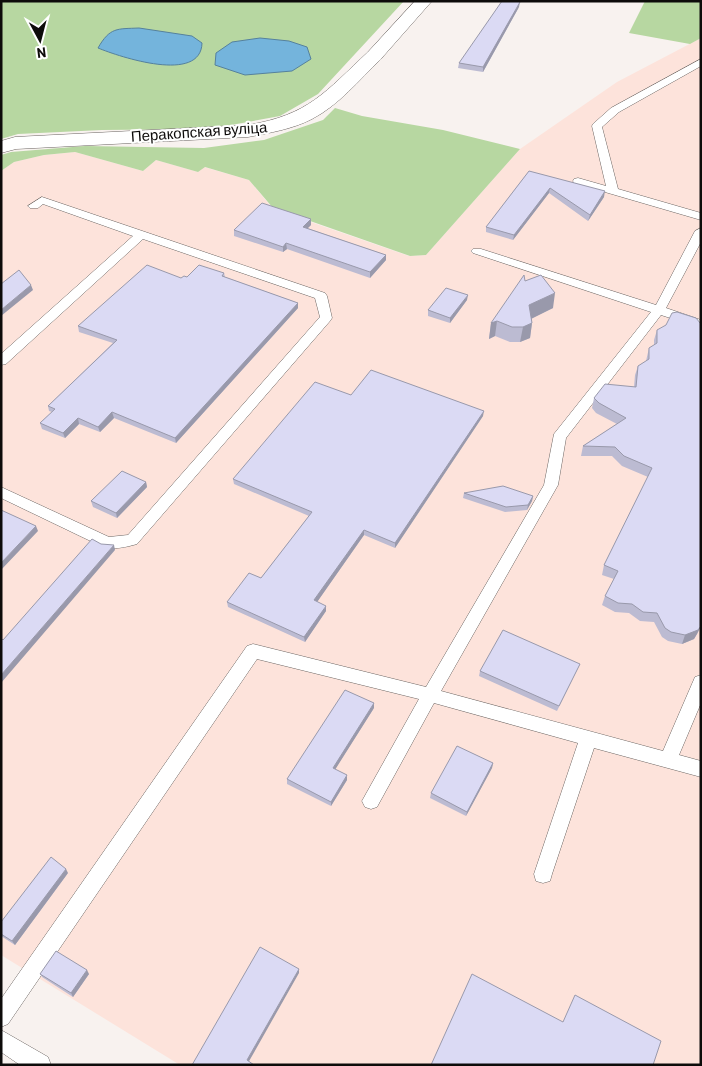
<svg xmlns="http://www.w3.org/2000/svg" width="702" height="1066" viewBox="0 0 702 1066" font-family="Barlow,sans-serif">
<style>
.industrial{fill:#fde3db}
.green{fill:#b7d7a1}
.water{fill:#74b4dc;stroke:#55819d}
.lines{fill:none;stroke-linecap:round;stroke-linejoin:round}
.service-casing{stroke:#6d6764;stroke-width:1}
.minor-casing{stroke:#6d6764;stroke-width:1}
.tertiary-casing{stroke:#6d6764;stroke-width:1}
.service{fill:#fff;fill-rule:evenodd}
.minor{fill:#fff;fill-rule:evenodd}
.tertiary{fill:#fff;fill-rule:evenodd}
.wall{fill:#bcbbd2}
.shaded-wall{fill:#9999ab}
.building{fill:#dbdaf4;stroke:#9999ab}
.labels{text-anchor:middle;stroke-width:4;stroke-linejoin:round;paint-order:stroke}
.far-street-label{font-size:15px;fill:#0d0b0a;stroke:#fff}
</style>
<rect width="100%" height="100%" fill="#f8f2ef"/>
<path class="industrial" d="M701,38V1065H180L1,955V171L14,162L44,155L75,152L143,171L156,160L198,172L204,167L249,180L273,209L409,256L426,255L520,149L617,82Z"/>
<path class="green" d="M1,1H404L318,94L280,116L209,129L102,130L18,134L1,139Z
M645,1H701V38L690,44L629,33Z
M335,108L362,116L443,130L520,149L426,255L410,256L273,208L249,180L205,167L198,172L156,160L143,171L75,152L44,155L14,162L1,171V155L11,152L85,146L204,148L264,140L323,120Z"/>
<path class="water" d="M139,28L192,36L202,43C201,84 120,57 98,48C110,27 117,29 139,28Z
M260,38L289,41L307,47L311,59L292,71L245,75L215,65L216,53L232,42Z"/>
<g class="lines">
<g class="service-casing">
<path id="service" d="M701,59V66L619,112L602,127L618,189L701,213V220L574,183L573,181L574,179L578,178L606,186L592,126L593,124L611,108Z
M42,197L325,293L327,296L332,318L330,321L137,544C127,547 113,550 103,547L1,498V487L109,537L128,535L320,317L315,298L143,239L6,364L1,365V354L133,236L43,204L38,208H30L28,206Z
M701,228V242L666,308L701,320V328L661,315L566,438L558,485L441,691L663,751L695,677L701,675V703L679,755L701,761V777L594,748L552,874L550,881L543,883L536,881L534,874L578,743L434,703L377,807L371,809L365,807L362,801L419,699L257,659L8,1024L1,1027V999L247,646L253,644L426,687L544,485L554,434L651,312L473,253L471,251L473,249H481L656,305L695,231Z
M1,1030L48,1057L51,1065H20L1,1052Z"/>
</g>
<g class="minor-casing">
<path id="minor" d="M374,51L380,52L383,56L380,60C359,80 339,105 312,119C293,129 269,133 248,137L16,149L1,153V141L15,137L248,125C309,115 325,92 368,52Z"/>
</g>
<g class="tertiary-casing">
<path id="tertiary" d="M415,1H432L380,60L374,61L368,60L365,56L368,52Z"/>
</g>
<use href="#service" class="service"/>
<use href="#minor" class="minor"/>
<use href="#tertiary" class="tertiary"/>
</g>
<path class="wall" d="M519,7L483,72L458,68L459,63Z
M529,171L604,197L588,221L549,193L513,240L486,232V227Z
M311,219V225L307,228L386,255V260L370,278L287,249L283,252L234,236V230Z
M224,273L225,277L298,303V308L176,443L114,418L100,432L79,424L65,438L42,429L40,423L52,412L49,411L48,406L113,343L79,332L78,326L181,278L187,277Z
M525,281L553,308L532,318V323L530,338L520,342H510L495,336L489,339L491,323Z
M467,300L450,323L428,316V310Z
M657,330L701,626L697,634L694,639L682,644L668,641L662,637L654,622L640,621L629,613L615,612L602,605L605,596L614,579L602,575L604,565L648,477L622,466L612,456H581L583,446L617,424L596,413L592,408L594,398L634,387L635,375L638,366L646,361L649,348L654,345V340Z
M351,395L483,416L395,548L364,535L317,602L326,611L305,642L228,607L227,602L261,578L309,516L234,484L233,479Z
M146,482L147,487L117,518L93,507L91,501Z
M464,493L533,496L532,501L527,510L505,512L463,498Z
M580,664L578,668L557,711L479,676L480,671Z
M374,708L335,769L347,780L331,806L287,784V779Z
M493,763L492,768L466,816L430,798L431,793Z
M68,873L15,945L1,936V922Z
M40,974H89L73,997L42,977Z"/>
<path class="shaded-wall" d="M520,2L519,7L483,72V67Z
M550,188L549,193L513,240L514,235Z
M605,191L604,197L588,221L590,215Z
M311,219V225L304,232L303,227Z
M286,243L287,249L283,252V247Z
M386,255V260L370,278V272Z
M31,285L33,290L1,316V310Z
M555,293L553,308L527,321L529,305Z
M468,295L467,300L450,323V318Z
M298,303V308L176,443L175,438Z
M497,321L495,336L489,339L491,323Z
M532,323L530,338L520,342L523,327Z
M484,411L483,416L395,548V543Z
M112,412L114,418L100,432L98,427Z
M78,418L79,424L65,438L63,433Z
M146,482L147,487L117,518L116,513Z
M533,496L532,501L527,510L528,505Z
M36,526L38,531L1,570V563Z
M364,530V535L315,605L314,600Z
M114,545L115,550L1,683V675Z
M326,606V611L305,642L304,637Z
M701,626L697,634L694,639L682,644L685,635Z
M374,703V708L333,773V768Z
M493,763L492,768L466,816L467,812Z
M347,775V780L331,806V802Z
M66,869L68,873L15,945L12,941Z
M299,969V973L248,1063L247,1060Z
M87,970L89,974L73,997L71,993Z"/>
<path class="building" d="M502,1H518L520,2L483,67L459,63Z
M529,171L605,191L590,215L550,188L514,235L486,227Z
M262,203L311,219L303,227L386,255L370,272L286,243L283,247L234,230Z
M147,265L181,278L184,276L187,277L199,265L224,273L222,276L298,303L175,438L112,412L98,427L78,418L63,433L40,423L55,409L48,406L117,340L78,326Z
M19,270L31,285L1,310V284Z
M524,275L525,281L541,275L555,293L529,305L532,323L523,327H512L497,321L491,323Z
M446,288L468,295L450,318L428,310Z
M677,312L696,318L701,324V626L698,630L685,635L671,632L665,628L657,613L643,612L632,604L618,603L605,596L618,571L604,565L652,468L624,456L615,447L583,446L626,418L599,403L594,398L605,384L636,387L638,366L649,359V348L657,343V330L666,325L672,313Z
M371,370L484,411L395,543L364,530L314,600L326,606L304,637L227,602L249,573L261,578L312,512L233,479L315,382L351,395Z
M122,471L146,482L116,513L91,501Z
M503,486L533,496L528,505L506,507L464,493Z
M1,510L36,526L1,563Z
M92,539L101,544L114,545L1,675V638L3,640Z
M503,630L580,664L559,706L480,671Z
M345,690L374,703L333,768L347,775L331,802L287,779Z
M457,746L493,763L467,812L431,793Z
M51,857L66,869L12,941L1,934V922Z
M260,947L299,969L247,1060L254,1065H192Z
M56,951L87,970L71,993L40,974Z
M472,974L563,1022L575,995L661,1041L653,1065H431Z"/>
<g class="labels">
<g class="far-street-label">
<text transform="translate(199 132) rotate(-4)" y="5">Перакопская вуліца</text>
</g>
</g>
<rect width="702" height="1066" fill="none" stroke="#0d0b0a" stroke-width="5"/>
<g transform="translate(40 40) rotate(173)" stroke="#ffffff" stroke-width="4" paint-order="stroke">
<path d="M0-4L9 19L0 12L-9 19Z" fill="#0d0b0a"/>
<text y="-8" font-size="14" font-weight="bold" text-anchor="middle" fill="#0d0b0a">N</text>
</g>
</svg>
